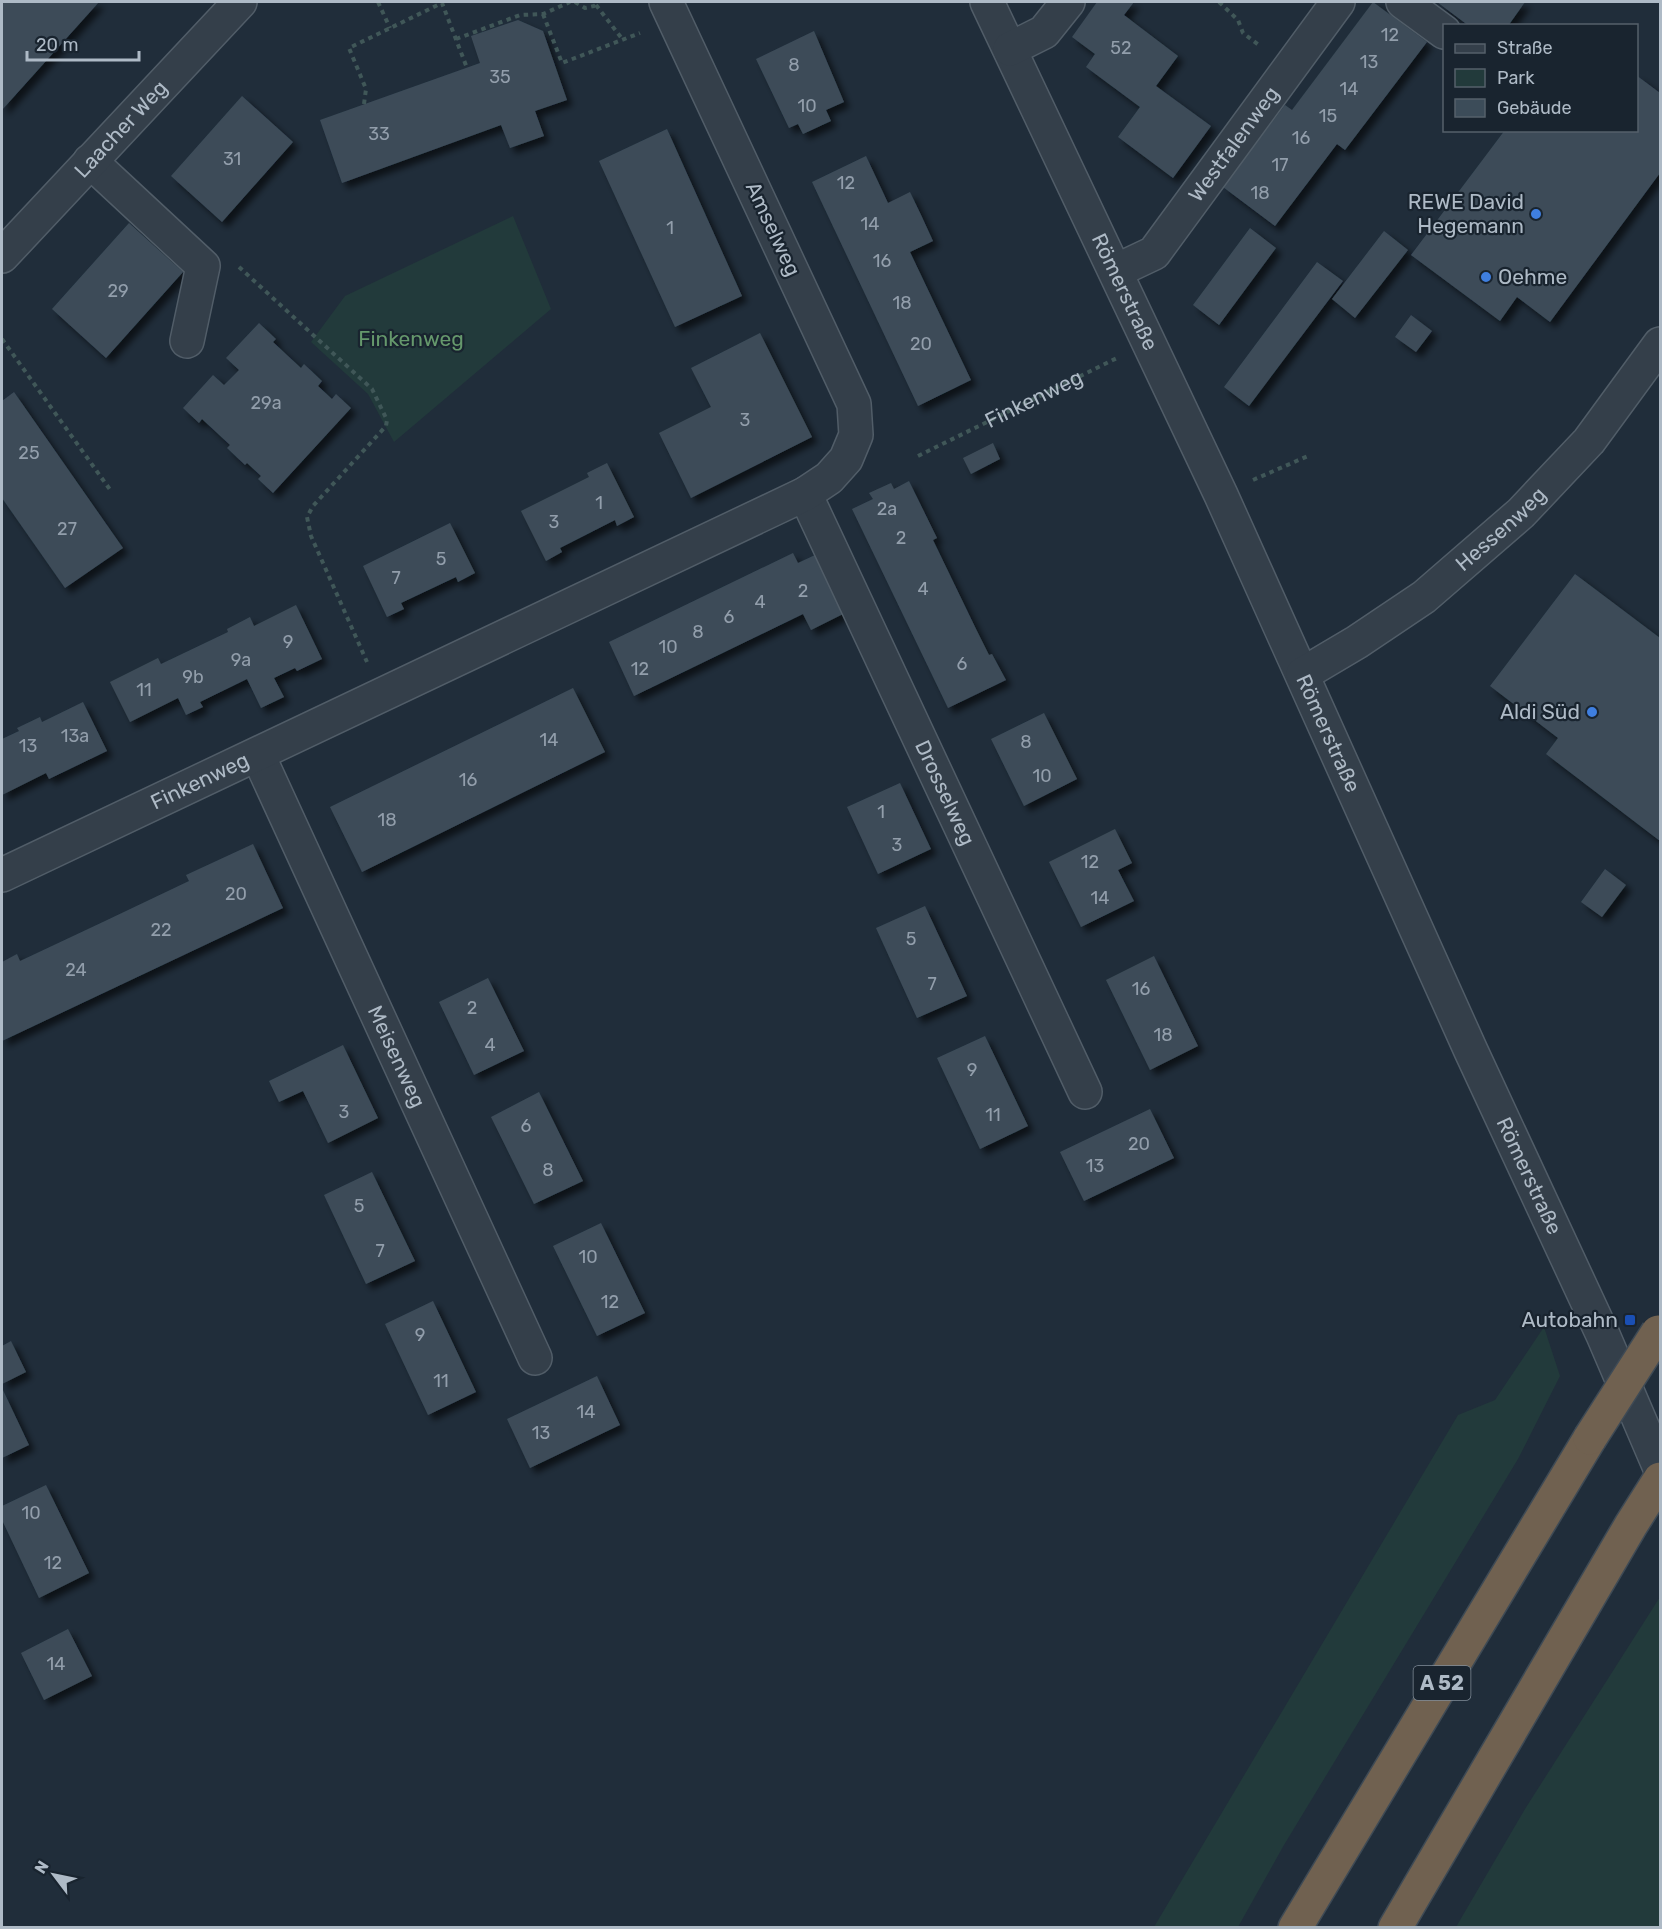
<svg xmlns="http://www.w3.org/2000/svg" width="1662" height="1929" viewBox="0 0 1662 1929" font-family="Rubik,sans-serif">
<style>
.green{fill:#223a3b}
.building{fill:#3c4c59;filter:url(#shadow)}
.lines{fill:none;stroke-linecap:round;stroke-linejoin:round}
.minor-casing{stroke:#515d68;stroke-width:36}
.highway-casing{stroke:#3e4a55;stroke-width:36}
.path{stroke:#405758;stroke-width:4;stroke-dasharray:4.5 4.5;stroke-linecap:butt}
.minor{stroke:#343f4a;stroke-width:33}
.highway{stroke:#706150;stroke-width:33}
.highway-bridge-casing{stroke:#3e4a55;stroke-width:36;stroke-linecap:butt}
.highway-bridge{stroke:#706150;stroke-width:33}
.shop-dot{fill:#3f7fe0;stroke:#19242f;stroke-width:2}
.transit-dot{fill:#1a4fb4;stroke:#19242f;stroke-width:2}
.labels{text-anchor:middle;stroke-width:4.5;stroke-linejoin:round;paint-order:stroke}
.number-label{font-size:18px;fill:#929eab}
.shield{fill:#19242f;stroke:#818d99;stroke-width:1.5}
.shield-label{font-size:20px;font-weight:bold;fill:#aebac6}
.street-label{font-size:21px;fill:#aebac6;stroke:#19242f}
.poi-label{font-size:21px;fill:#aebac6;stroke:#19242f;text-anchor:end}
.park-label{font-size:21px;fill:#65986c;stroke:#19242f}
</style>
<defs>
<filter id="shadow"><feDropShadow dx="5.5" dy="5.5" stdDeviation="3" flood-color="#0009"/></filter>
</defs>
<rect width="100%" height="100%" fill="#202d3a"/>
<path class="green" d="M513,216L551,309L394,442L368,394L311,342L345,296Z
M1544,1327L1560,1376L1518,1459L1284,1845L1238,1927H1154L1458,1415L1495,1400Z
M1660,1597V1927H1456L1525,1809Z"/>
<path class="building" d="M2,2H99L2,110Z
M1097,2H1134L1124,15L1178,56L1156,86L1211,126L1173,178L1118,137L1140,107L1086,67L1095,54L1072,37Z
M1373,2L1427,42L1345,150L1337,144L1275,226L1223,187L1285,105L1292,110Z
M1437,2H1525L1508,26H1469Z
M518,20L543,31L567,100L535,111L544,136L510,148L501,125L342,183L320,120L480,63L471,36Z
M814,31L844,102L826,110L831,121L803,134L798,124L789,128L756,59Z
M1636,75L1660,93V173L1550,322L1517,297L1500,321L1411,255L1505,130H1636Z
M242,96L293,142L222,222L171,176Z
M667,129L742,296L675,327L599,161Z
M866,156L888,203L910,192L922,217L933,241L910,252L971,380L918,406L812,182Z
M129,223L183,272L106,358L52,309Z
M1250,228L1276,248L1219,325L1193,305Z
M1384,231L1408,250L1355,318L1332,299Z
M1317,262L1343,281L1249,406L1224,387Z
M1411,315L1432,331L1416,352L1395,337Z
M259,323L276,339L273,342L301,368L304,364L322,381L318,386L332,399L336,394L351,408L273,493L258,479L261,476L247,463L245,465L227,448L230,445L202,419L199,423L183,408L213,375L224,385L239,370L226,358Z
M760,333L812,437L691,498L659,433L711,407L691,368Z
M14,392L123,548L65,588L2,498V401Z
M993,443L1000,459L971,474L963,458Z
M607,463L634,517L617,526L615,520L560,548L562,552L546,561L521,511L589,477L587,473Z
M909,481L937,538L933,540L977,631L989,655L992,654L1006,680L948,708L852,509L873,499L869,493L891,483L894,489Z
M450,523L475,573L458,582L456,577L401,603L404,609L387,617L363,566Z
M793,553L798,563L815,555L843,614L811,630L803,614L634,696L609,642Z
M1575,574L1660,638V841L1546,754L1558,738L1490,686Z
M296,605L322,659L297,671L295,668L274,678L284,697L261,708L247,679L200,702L203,707L186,715L178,698L130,722L110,682L158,658L161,664L228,632L227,629L250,617L254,626Z
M573,688L605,752L362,872L330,807Z
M83,702L107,751L49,779L46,773L2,795V739L19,731L17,728L40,717L42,722Z
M1044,713L1077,779L1024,806L991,739Z
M900,783L931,849L878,874L847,807Z
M1115,829L1132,863L1118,870L1134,901L1081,927L1049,862Z
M253,844L283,908L2,1041V962L17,954L20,961L105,921L189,881L186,875Z
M1605,869L1626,885L1602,917L1581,902Z
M925,906L967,996L917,1018L876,928Z
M1154,956L1198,1046L1150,1070L1106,980Z
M488,978L524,1051L474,1075L439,1002Z
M985,1036L1028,1126L980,1149L937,1058Z
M343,1045L378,1118L328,1143L303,1091L279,1102L269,1081Z
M539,1092L583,1181L534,1204L491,1117Z
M1150,1109L1174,1158L1084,1201L1060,1152Z
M372,1172L415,1261L366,1284L324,1195Z
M601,1223L645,1313L597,1336L553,1246Z
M433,1301L476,1392L428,1415L385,1324Z
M11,1341L26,1372L2,1384V1346Z
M597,1376L620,1425L530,1468L507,1419Z
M2,1388L29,1445L2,1458Z
M46,1485L89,1573L39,1598L2,1520V1506Z
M68,1629L92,1676L44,1700L21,1653Z"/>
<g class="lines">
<g class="minor-casing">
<g id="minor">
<path id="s2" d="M987,2L1221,495L1471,1051L1603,1335L1660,1468"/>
<path d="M1403,2L1444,32"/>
<path d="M1010,49L1044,32L1068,2"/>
<path d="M90,161L203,266L187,341"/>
<path id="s3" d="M2,256L240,2"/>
<path id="s4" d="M1116,271L1154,253L1338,2"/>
<path id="s5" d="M805,494L1085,1092"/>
<path id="s6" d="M1303,674L1357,642L1424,597L1521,513L1589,441L1660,344"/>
<path id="s7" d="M258,755L535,1358"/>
<path id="s8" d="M2,875L805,494L829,478L846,459L856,435L854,404L666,2"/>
</g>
</g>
<g class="highway-casing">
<path id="highway" d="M1295,1928L1590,1438
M1395,1928L1631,1525L1660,1479"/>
</g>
<g class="path">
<path d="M378,2L390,28"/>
<path d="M575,2L585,8L594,6L599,2"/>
<path d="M1219,2L1238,20L1243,33L1260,46"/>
<path d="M596,5L623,40"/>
<path d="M543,14L562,63L640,33"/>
<path d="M456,39L520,15L543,14L570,2"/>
<path d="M364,104L366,89L349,48L442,3L467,68"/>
<path d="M239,267L372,389L387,420L386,426L313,506L307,517L311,536L367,662"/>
<path d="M2,339L111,491"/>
<path id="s1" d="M918,456L1117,358"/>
<path d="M1253,480L1308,456"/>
</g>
<use href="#minor" class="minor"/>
<use href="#highway" class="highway"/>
<g class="highway-bridge-casing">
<path id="highway-bridge" d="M1590,1438L1658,1332"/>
</g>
<use href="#highway-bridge" class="highway-bridge"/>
</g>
<g class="shop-dot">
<circle cx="1536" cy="214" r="6"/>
<circle cx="1486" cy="277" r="6"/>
<circle cx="1592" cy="712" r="6"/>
</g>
<rect class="transit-dot" x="1624" y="1314" width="12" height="12" rx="3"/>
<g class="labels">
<g class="number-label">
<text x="1390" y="41">12</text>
<text x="1121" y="54">52</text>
<text x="1369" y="68">13</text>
<text x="794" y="71">8</text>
<text x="500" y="83">35</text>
<text x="1349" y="95">14</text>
<text x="807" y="112">10</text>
<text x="1328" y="122">15</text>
<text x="379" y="140">33</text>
<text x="1301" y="144">16</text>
<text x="232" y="165">31</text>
<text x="1280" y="171">17</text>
<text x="846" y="189">12</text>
<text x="1260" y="199">18</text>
<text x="870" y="230">14</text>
<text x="670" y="234">1</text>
<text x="882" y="267">16</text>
<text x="118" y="297">29</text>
<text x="902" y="309">18</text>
<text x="921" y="350">20</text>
<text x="266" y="409">29a</text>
<text x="745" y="426">3</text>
<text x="29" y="459">25</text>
<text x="599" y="509">1</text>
<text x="887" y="515">2a</text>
<text x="554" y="528">3</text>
<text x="67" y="535">27</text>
<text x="901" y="544">2</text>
<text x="441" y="565">5</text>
<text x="396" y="584">7</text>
<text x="923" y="595">4</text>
<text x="803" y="597">2</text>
<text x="760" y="608">4</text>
<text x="729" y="623">6</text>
<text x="698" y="638">8</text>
<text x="288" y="648">9</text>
<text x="668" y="653">10</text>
<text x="241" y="666">9a</text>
<text x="962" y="670">6</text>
<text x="640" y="675">12</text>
<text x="193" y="683">9b</text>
<text x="144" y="696">11</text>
<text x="75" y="742">13a</text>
<text x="549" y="746">14</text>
<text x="1026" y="748">8</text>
<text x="28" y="752">13</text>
<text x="1042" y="782">10</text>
<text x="468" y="786">16</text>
<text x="881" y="818">1</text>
<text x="387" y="826">18</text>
<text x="897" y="851">3</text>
<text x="1090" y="868">12</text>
<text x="236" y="900">20</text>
<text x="1100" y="904">14</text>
<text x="161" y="936">22</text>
<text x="911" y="945">5</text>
<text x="76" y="976">24</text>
<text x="932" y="990">7</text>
<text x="1141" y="995">16</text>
<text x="472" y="1014">2</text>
<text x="1163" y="1041">18</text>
<text x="490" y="1051">4</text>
<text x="972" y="1076">9</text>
<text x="344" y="1118">3</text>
<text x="993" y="1121">11</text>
<text x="526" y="1132">6</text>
<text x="1139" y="1150">20</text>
<text x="1095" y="1172">13</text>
<text x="548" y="1176">8</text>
<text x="359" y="1212">5</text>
<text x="380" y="1257">7</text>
<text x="588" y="1263">10</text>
<text x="610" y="1308">12</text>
<text x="420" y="1341">9</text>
<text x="441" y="1387">11</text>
<text x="586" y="1418">14</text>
<text x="541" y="1439">13</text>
<text x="31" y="1519">10</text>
<text x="53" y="1569">12</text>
<text x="56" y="1670">14</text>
</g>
<rect class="shield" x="1413.5" y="1666" width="57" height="34" rx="4.5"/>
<g class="shield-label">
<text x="1442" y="1690">A 52</text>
</g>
<g class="street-label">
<text dy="7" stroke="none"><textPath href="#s3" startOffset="174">Laacher Weg</textPath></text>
<text dy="7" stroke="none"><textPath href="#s4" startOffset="177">Westfalenweg</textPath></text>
<text transform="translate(773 229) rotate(65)" y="7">Amselweg</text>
<text dy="7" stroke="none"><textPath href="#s2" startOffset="321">Römerstraße</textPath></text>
<text dy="7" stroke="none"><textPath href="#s1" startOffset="129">Finkenweg</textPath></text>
<text dy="7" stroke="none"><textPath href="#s6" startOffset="246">Hessenweg</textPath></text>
<text dy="7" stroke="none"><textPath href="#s2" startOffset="807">Römerstraße</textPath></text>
<text dy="7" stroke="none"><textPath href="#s8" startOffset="219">Finkenweg</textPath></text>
<text dy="7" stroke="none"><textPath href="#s5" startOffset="330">Drosselweg</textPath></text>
<text dy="7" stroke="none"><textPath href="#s7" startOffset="332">Meisenweg</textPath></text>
<text dy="7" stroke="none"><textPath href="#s2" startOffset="1293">Römerstraße</textPath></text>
</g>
<g class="poi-label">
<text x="1524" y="209">REWE David<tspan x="1524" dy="24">Hegemann</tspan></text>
<text x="1498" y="284" text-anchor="start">Oehme</text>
<text x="1580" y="719">Aldi Süd</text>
<text x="1618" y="1327">Autobahn</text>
</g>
<g class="park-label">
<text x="411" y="346">Finkenweg</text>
</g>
</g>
<rect width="1662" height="1929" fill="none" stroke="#aebac6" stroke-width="6"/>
<rect x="1443" y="24" width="195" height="108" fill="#19242f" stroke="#55606b" stroke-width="1.5"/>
<rect x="1455" y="44" width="30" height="9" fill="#343f4a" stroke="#55606b" stroke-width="1.5"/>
<text x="1497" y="54" font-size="18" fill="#aebac6">Straße</text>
<rect x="1455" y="69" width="30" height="18" fill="#223a3b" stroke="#55606b" stroke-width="1.5"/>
<text x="1497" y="84" font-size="18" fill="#aebac6">Park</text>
<rect x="1455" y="99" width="30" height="18" fill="#3c4c59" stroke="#55606b" stroke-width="1.5"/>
<text x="1497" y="114" font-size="18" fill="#aebac6">Gebäude</text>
<g transform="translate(54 1875) rotate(302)" stroke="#19242f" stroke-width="4.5" paint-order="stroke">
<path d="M0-4.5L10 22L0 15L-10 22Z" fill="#aebac6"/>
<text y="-9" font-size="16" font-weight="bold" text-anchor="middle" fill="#aebac6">N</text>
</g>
<path d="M27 51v9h112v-9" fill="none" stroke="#aebac6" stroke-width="3"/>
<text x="36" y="51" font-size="18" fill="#aebac6" stroke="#19242f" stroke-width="4.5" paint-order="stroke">20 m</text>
</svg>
